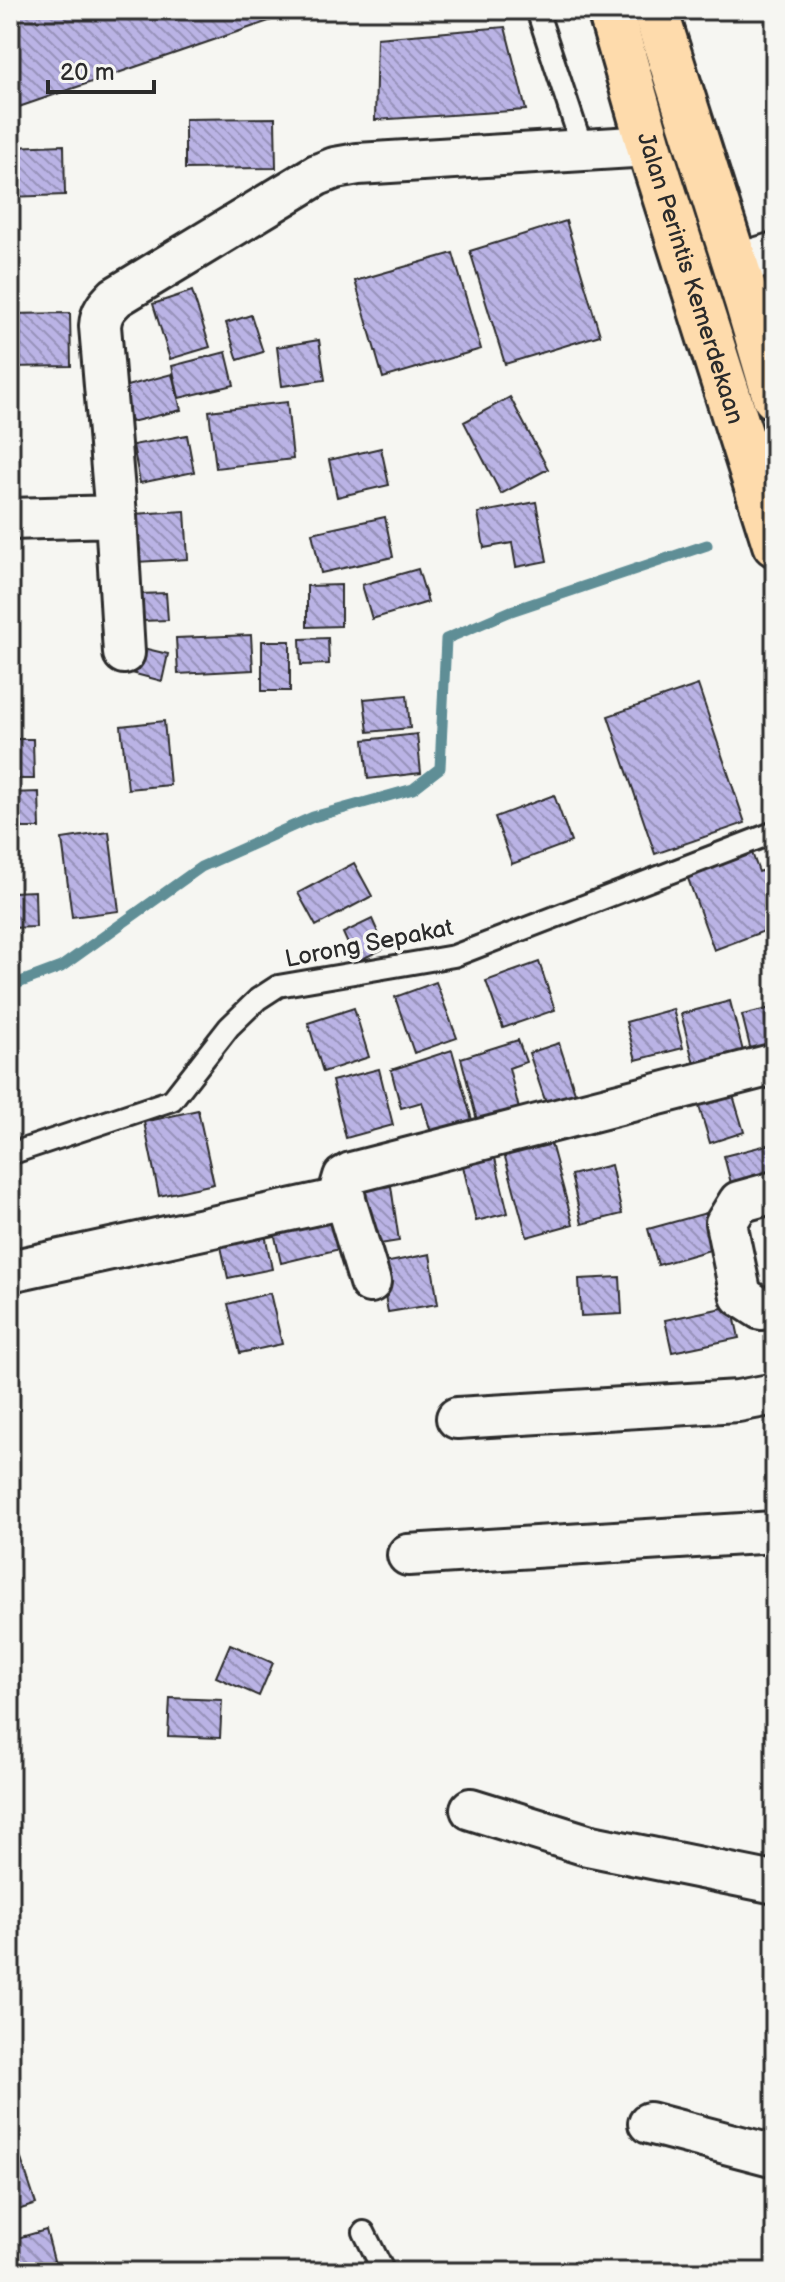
<svg xmlns="http://www.w3.org/2000/svg" width="785" height="2282" viewBox="0 0 785 2282" font-family="'Balsamiq Sans',sans-serif">
<style>
.lines{fill:none;stroke-linecap:round;stroke-linejoin:round}
.stream{stroke:#5f8e96;stroke-width:11}
.building{fill:url(#building-back-hatch);stroke:#2b2b2b;stroke-width:2}
.service-casing{stroke:#2b2b2b;stroke-width:26}
.minor-casing{stroke:#2b2b2b;stroke-width:46}
.trunk-casing{stroke:#2b2b2b;stroke-width:50}
.service{stroke:#f6f6f2;stroke-width:20}
.minor{stroke:#f6f6f2;stroke-width:40}
.trunk{stroke:#fedbac;stroke-width:44}
.labels{text-anchor:middle;stroke-width:7;stroke-linejoin:round;paint-order:stroke}
.street-label{font-size:24px;fill:#2b2b2b;stroke:#f6f6f2}
</style>
<defs>
<pattern id="building-back-hatch" width="6" height="6" patternUnits="userSpaceOnUse" patternTransform="scale(2)"><rect width="6" height="6" fill="#bab3e5"/><path d="M-1 5l2 2M0 0l6 6M5-1l2 2" fill="none" stroke="#9792ba"/></pattern>
</defs>
<rect width="100%" height="100%" fill="#f6f6f2"/>
<filter id="ink" filterUnits="userSpaceOnUse"><feTurbulence type="fractalNoise" baseFrequency=".0125" numOctaves="2"/><feDisplacementMap in="SourceGraphic" scale="16" xChannelSelector="R" yChannelSelector="G"/><feConvolveMatrix kernelMatrix="1 2 1 2 8 2 1 2 1" color-interpolation-filters="sRGB"/></filter>
<g filter="url(#ink)">
<g class="lines">
<path class="stream" d="M10,986L61,967L201,867L313,817L413,789L440,768L446,639L511,611L707,545"/>
</g>
<path class="building" d="M10,10H301L10,110Z
M505,27L526,110L375,120L377,38Z
M275,118L276,168L185,169V119Z
M64,145L65,195L10,197V147Z
M566,221L600,335L505,364L470,251Z
M453,253L481,349L383,378L355,281Z
M192,291L210,347L170,359L153,304Z
M70,313L71,366L10,367V314Z
M251,315L263,352L238,360L226,323Z
M319,340L325,380L282,386L277,347Z
M226,352L234,385L179,398L172,366Z
M172,374L181,410L131,422L123,387Z
M510,397L548,469L501,494L464,422Z
M287,402L293,459L216,468L209,411Z
M187,435L194,472L140,483L133,445Z
M381,448L389,485L337,497L329,460Z
M536,502L547,561L516,567L512,543L484,548L478,513Z
M185,511L188,559L136,562L133,514Z
M385,517L393,557L321,573L312,533Z
M418,569L428,602L372,619L362,585Z
M341,585V626L307,627V586Z
M166,593L168,620L142,621L140,594Z
M251,635L253,670L178,674L176,638Z
M328,638L329,664L301,665L300,639Z
M262,641H290V691H262Z
M130,645L168,654L162,681L124,671Z
M698,685L745,823L655,854L608,716Z
M407,695L410,728L368,732L364,699Z
M164,721L170,785L128,789L121,726Z
M417,734L421,773L368,779L364,740Z
M10,739H33L34,779H10Z
M39,792L40,828H10V793Z
M554,795L571,842L512,864L495,817Z
M109,832L119,911L72,917L62,839Z
M751,850L759,872L764,870L771,888L775,887V935L772,928L714,950L686,873Z
M354,863L372,896L316,926L298,893Z
M35,891L36,927L10,928V892Z
M372,919L385,948L356,962L343,933Z
M539,962L555,1010L503,1028L486,981Z
M436,982L457,1038L414,1053L395,997Z
M730,1001L745,1059L696,1072L681,1014Z
M775,1007V1058L754,1063L742,1015Z
M354,1008L369,1057L323,1072L308,1023Z
M673,1009L683,1048L636,1060L626,1022Z
M518,1040L526,1062L509,1068L520,1113L478,1124L461,1058Z
M559,1043L579,1105L550,1115L529,1053Z
M452,1050L474,1127L433,1139L422,1102L401,1108L391,1070Z
M379,1069L393,1125L346,1138L332,1081Z
M729,1082L744,1132L710,1143L695,1093Z
M198,1110L214,1184L159,1196L144,1122Z
M549,1136L573,1224L527,1237L503,1150Z
M775,1143V1189L735,1199L724,1156Z
M494,1154L508,1213L476,1221L462,1162Z
M611,1165L622,1214L582,1224L571,1175Z
M391,1186L399,1241L367,1246L358,1191Z
M339,1204L348,1247L281,1263L271,1219Z
M710,1212L720,1247L658,1265L648,1229Z
M263,1224L272,1269L228,1278L218,1233Z
M430,1254L438,1304L388,1312L379,1264Z
M620,1277L622,1314L581,1316L579,1279Z
M270,1293L282,1344L240,1353L228,1304Z
M732,1306L739,1338L672,1352L665,1320Z
M230,1644L273,1663L259,1696L216,1677Z
M170,1698L222,1700L220,1738L168,1736Z
M20,2156L36,2204L15,2211L10,2197V2159Z
M46,2230L57,2272H10V2240Z"/>
<g class="lines">
<g class="service-casing">
<path id="service" d="M537,10L583,150
M10,1154L172,1100L229,1027L258,999L278,986L454,956L775,832
M364,2232L384,2272"/>
</g>
<g class="minor-casing">
<path id="minor" d="M735,265L775,253
M10,519L116,516
M124,653L116,516L100,326C101,312 107,306 116,297L317,175L335,168L358,164L649,146
M775,1192L739,1202L726,1223L741,1296L761,1309L775,1306
M10,1271L345,1198
M370,1282L341,1187L344,1177L351,1173L775,1064
M457,1418L738,1401L775,1394
M408,1555L775,1532
M471,1809L587,1845L775,1883
M649,2123L775,2156"/>
</g>
<g class="trunk-casing">
<g id="trunk">
<path id="s1" d="M610,10L649,146L775,544"/>
<path d="M655,10L747,301L775,397"/>
</g>
</g>
<use href="#service" class="service"/>
<use href="#minor" class="minor"/>
<use href="#trunk" class="trunk"/>
</g>
</g>
<g class="labels">
<g class="street-label">
<text dy="8" stroke="none"><textPath href="#s1" startOffset="280">Jalan Perintis Kemerdekaan</textPath></text>
<text transform="translate(369 943) rotate(-11)" y="8">Lorong Sepakat</text>
</g>
</g>
<rect width="785" height="2282" fill="none" stroke="#f6f6f2" stroke-width="40"/>
<rect x="20" y="20" width="745" height="2242" fill="none" stroke="#2b2b2b" stroke-width="3" filter="url(#ink)"/>
<path d="M48 80v12h106v-12" fill="none" stroke="#2b2b2b" stroke-width="4"/>
<text x="60" y="80" font-size="24" fill="#2b2b2b" stroke="#f6f6f2" stroke-width="6" paint-order="stroke">20 m</text>
</svg>
